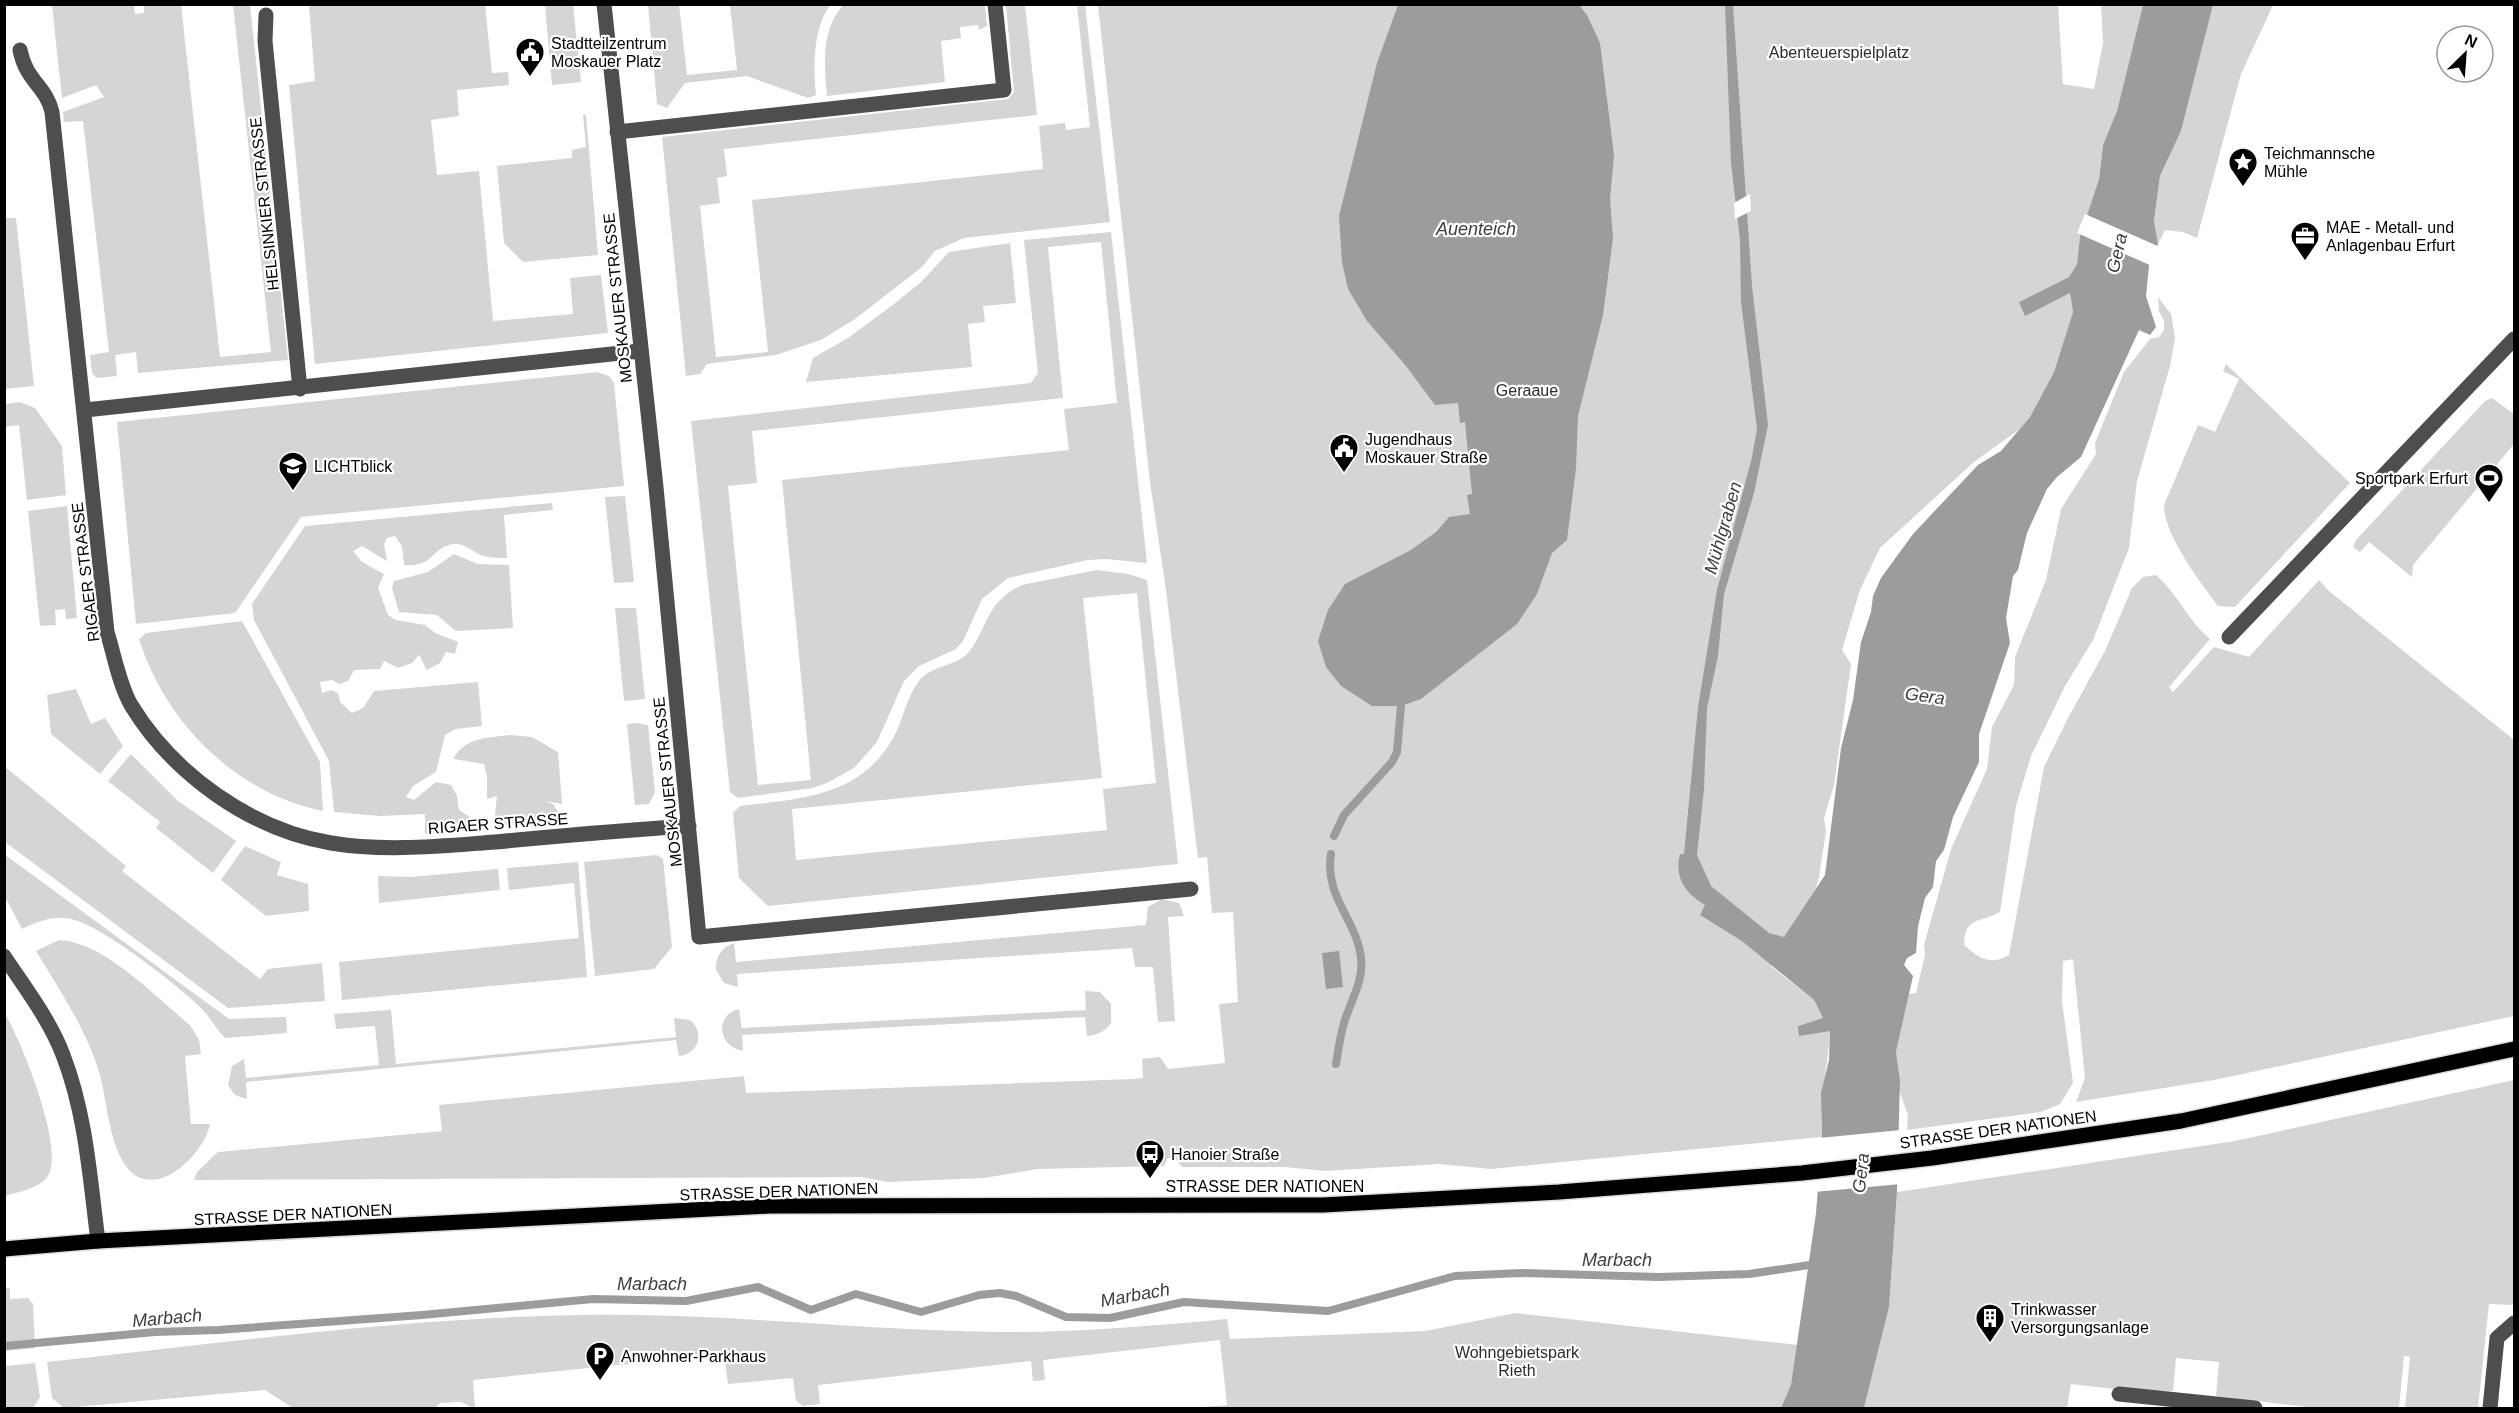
<svg xmlns="http://www.w3.org/2000/svg" width="2519" height="1413" viewBox="0 0 2519 1413" font-family="Arial,sans-serif">
<style>
.green{fill:#d5d5d5;fill-rule:evenodd}
.water{fill:#9c9c9c}
.pier{fill:#fff}
.lines{fill:none;stroke-linecap:round;stroke-linejoin:round}
.stream{stroke:#9c9c9c;stroke-width:8}
.major-casing{stroke:#dbdbdb;stroke-width:18}
.minor{stroke:#4e4e4e;stroke-width:15}
.major{stroke:#000;stroke-width:15}
.labels{text-anchor:middle;stroke-width:4.5;stroke-linejoin:round;paint-order:stroke}
.poi-label{font-size:16px;fill:#000;stroke:#fff;text-anchor:start}
.park-label{font-size:16px;fill:#2c2c2c;stroke:#fff}
.street-label{font-size:16px;fill:#000;stroke:#fff}
.water-label{font-size:18px;font-style:italic;fill:#3d3d3d;stroke:#fff}
</style>
<rect width="100%" height="100%" fill="#fff"/>
<path class="green" d="M844,4L985,5L987,26L979,30L978,25L960,27L961,38L941,41L945,82L827,96C824,65 821,29 844,4Z
M52,5H134L135,14L144,13V5H181L220,357L271,352L233,5H250L288,360L138,373L136,352L115,355L117,376L97,378L92,373L90,355L109,352L83,121L64,122L63,112L104,97L96,85L62,98Z
M309,5H485L492,73L508,72L509,85L457,90L459,116L431,120L437,175L479,171L493,321L573,314L570,278L601,275L608,333L315,364L289,85L315,81Z
M545,5H573L581,82L552,85Z
M648,5H679L687,75L737,70L730,5H830C813,29 813,67 816,95L808,98L747,76L685,83L667,108L657,104Z
M1006,5H1025L1037,115L724,149L727,176L717,178L720,203L700,206L716,357L768,352L752,200L1043,169L1039,126L1065,123L1066,130L1090,127L1077,5H1085L1110,222L964,238L935,251L922,267L855,319L821,340L776,355L707,364L700,374L686,376L662,137L1008,99L1014,92Z
M1098,5H2058L2063,84L2094,89L2103,43L2101,5H2143L2117,111L2103,145L2099,179L2080,236L2077,264L2069,277L2019,302L2026,315L2070,293L2073,312L2054,372L2030,417L2020,429L1975,461L1880,548L1860,590L1842,650L1851,664L1834,785L1824,818L1826,831L1819,877L1815,891L1785,937L1772,967L1814,1000L1823,1018L1798,1026L1830,1031C1828,1067 1819,1100 1822,1137L1491,1169L1439,1164L1324,1171L1285,1167H1182L1175,1158H1168L1164,1166L1038,1169L984,1178L887,1182L862,1177L194,1180L197,1172L218,1152L442,1131L439,1105L744,1076L746,1093L1133,1079L1143,1078L1142,1059L1160,1057L1168,1069L1225,1063L1219,1004L1238,1002L1233,912L1212,913L1207,857L1198,858L1166,590L1150,482Z
M2213,5H2273L2241,74L2197,238L2183,232L2165,230L2158,244L2154,221L2160,176L2181,131Z
M583,115H586L598,255L523,262L504,243L497,166L572,158V150L586,147Z
M5,203L6,218H16L34,386L5,389Z
M1111,232L1147,563L1106,559L1088,560L1008,578L982,599L963,641L956,649L919,666L904,681L877,742L854,768L827,783L812,788L738,798L730,792L691,421L1031,383L1038,373L1024,240ZM1101,242L1117,403L1064,409L1069,450L782,480L811,780L758,785L728,486L757,483L752,431L1063,398L1048,247Z
M1010,243L1016,303L983,306L985,322L968,324L972,367L806,382L813,358L848,338L894,304L921,282L949,252Z
M2158,297L2171,314L2175,338L2170,366L2137,481L2129,548L2093,640L2065,686L2031,756L2016,806L2000,912C1978,924 1965,916 1964,945C1979,958 1990,966 2009,955L2044,767L2068,718L2105,651L2132,588L2143,577L2156,575C2178,594 2188,621 2210,639L2169,687L2173,692L2214,647L2249,657L2319,580L2329,591L2514,740V1016L2214,1080L2076,1102L2085,1078L2073,959L2063,961L2062,1001L2073,1083L2060,1104L2041,1112L1907,1130L1908,1115L1899,1090L1900,1080L1896,1052L1909,994L1916,993L1925,955L1924,945L1951,849L1987,769L1992,727L2014,685L2015,657L2046,580L2061,509L2096,454L2095,443L2124,372L2150,339L2159,337L2164,330V321L2159,311Z
M2226,364L2350,483L2235,607L2218,606C2200,582 2164,535 2164,505L2198,425L2215,432L2239,379L2223,371Z
M597,372L609,376L614,383L624,486L301,517L235,613L136,624L117,422Z
M2492,398L2514,414V444L2413,565L2412,577L2369,542L2360,552L2353,547L2356,540L2485,401Z
M20,402L35,408L62,446L66,495L27,500L19,425L5,427V404Z
M625,496L634,582L614,583L605,497Z
M552,503L553,510L504,515L507,558C500,558 492,558 484,556C472,553 463,540 449,545C430,551 433,567 404,565L402,546L395,536L387,538L384,544L387,561L362,546L353,551L362,562L384,574L378,588L388,615L396,620L425,625L435,633L458,642L455,654L446,652L440,663L427,670L419,655L412,663L398,668L384,661L380,669L354,670L348,681L339,684L332,680L320,682L322,693L331,690L338,693L340,702L352,713L363,708L374,691L478,682L482,726L456,729L445,735L436,772L413,786L406,797L414,800L436,782L451,785L457,796L459,810L470,817L474,829L425,834V814L380,816L334,812L329,761L254,620L252,604L305,526Z
M67,506L77,618L66,619L65,609L55,610L56,625L40,626L28,511Z
M454,554L478,564L509,565L513,628L456,631L437,615L399,612L392,588L394,581L428,572Z
M1097,570L1128,574L1147,580L1178,864L768,906L739,878L733,813L740,806C799,799 859,797 892,740C903,722 906,697 919,681C932,664 960,667 972,648C989,621 989,600 1022,585ZM1137,593L1156,783L1103,789L1107,830L796,860L792,809L1102,778L1083,598Z
M615,608H636L645,699L624,701Z
M242,621L320,762L323,811C236,794 165,722 139,639L146,633Z
M76,689L91,724L105,718L123,746L100,774L51,734L47,695Z
M636,723L648,725L655,792L649,804L635,805L627,724Z
M510,735L532,737L558,752L562,804L545,801L553,804L564,820L503,826L495,815L497,796L487,799V778L484,764L453,759C466,737 486,738 510,735Z
M131,754L178,801L236,841L213,873L156,828L160,822L108,781Z
M4,766L126,866L122,871L260,979L268,969L322,963L325,1001L228,1008L5,842Z
M245,846L281,862L277,875L308,884L309,911L266,916L221,880Z
M4,854L229,1019L286,1017L287,1033L225,1038C216,1029 211,1018 202,1009C179,986 101,925 71,919C53,915 37,922 22,929L5,897Z
M657,855L663,859L672,947L654,969L595,976L584,862Z
M578,862L587,977L342,1000L339,962L579,938L574,883L509,890L507,868Z
M498,869L500,890L379,903L378,876L411,877Z
M1162,899L1179,903L1184,916L1168,917L1175,1021L1158,1022L1153,967H1135L1132,948L737,974L738,987L724,983L716,970C715,957 722,947 734,943L736,962L1146,925L1148,907Z
M59,940C105,942 155,997 190,1025L199,1040L201,1054L185,1056L191,1124H210C203,1158 148,1208 122,1160C108,1134 107,1100 99,1072C86,1029 59,989 36,951Z
M1085,991L1100,992L1111,1004V1023C1104,1032 1098,1035 1087,1036L1085,1017L742,1035L743,1051C718,1047 714,1015 739,1009L742,1028L1086,1010Z
M391,1010L396,1064L676,1037L674,1018L690,1020C705,1032 699,1054 679,1056L676,1040L246,1082L247,1099L235,1095L228,1085L232,1066L244,1059L246,1078L379,1065L375,1026L336,1029L334,1014Z
M5,1014C21,1040 67,1152 47,1177C38,1189 18,1192 5,1196Z
M2514,1080V1305L2489,1304L2478,1408H2405L2410,1357L2404,1356L2399,1408H2316L2216,1396L2219,1362L2176,1358L2173,1391L2123,1390L2071,1384L2067,1408H1864L1889,1307L1897,1192L2235,1141Z
M5,1288H10V1299L28,1298L33,1304L35,1348L5,1351Z
M1516,1313L1798,1345L1791,1386L1781,1408H1193L1227,1405L1220,1340L1043,1360L1045,1380L1033,1381L1031,1361L818,1385L820,1404L803,1406L796,1401L793,1378L728,1384L724,1354L473,1380L475,1408H473L461,1402L440,1403L435,1408H293L265,1390L64,1408L52,1398L47,1362C226,1343 406,1317 586,1315C723,1313 859,1330 996,1332C1073,1333 1150,1326 1227,1319L1230,1339L1425,1331Z
M35,1363L40,1397L33,1408H5V1366Z"/>
<path class="water" d="M1398,5H1579L1587,15L1600,43L1614,155L1610,199L1613,238L1603,315L1578,416L1576,468L1567,540L1552,553L1537,594L1517,624L1421,699L1401,706H1372L1341,686L1326,667L1318,641L1328,610L1345,584L1411,550L1436,532L1449,517L1470,514L1467,495L1472,494L1465,422L1460,423L1458,403L1435,405L1406,366L1367,321L1348,289L1342,262L1339,216L1377,63Z
M1725,5H1733L1752,286L1768,425L1754,493L1724,594L1718,656L1707,708L1704,789L1697,855L1711,886L1769,933L1784,937L1825,875L1841,748L1853,700L1861,642L1871,612L1873,596L1881,578L1913,534L1978,465L2001,451L2030,417L2054,372L2073,312L2070,293L2025,316L2019,302L2069,277L2077,264L2080,236L2099,179L2103,145L2117,111L2143,5H2213L2181,131L2160,176L2154,221L2158,244L2149,266L2146,296L2156,327L2150,335L2139,330L2081,457L2057,477L2047,489L2027,533L2018,570L2013,576L2006,618L2010,643L1979,734V762L1953,817L1944,850L1936,861L1933,887L1925,898L1918,926L1916,953L1907,958L1904,965L1913,976L1896,1052L1900,1080L1897,1192L1889,1307L1864,1408H1781L1791,1385L1816,1213L1822,1137L1821,1093L1829,1060L1830,1031L1799,1036L1798,1026L1823,1018L1814,1000L1742,941L1700,915L1705,905C1685,893 1674,877 1680,854H1684L1698,707L1717,590L1752,457L1757,429L1741,302L1740,240L1731,163Z
M1339,951L1343,987L1326,989L1322,953Z"/>
<path class="pier" d="M1750,194L1751,211L1735,219L1734,203Z
M2085,214L2160,247L2152,266L2077,233Z
M1901,1130V1184L1814,1192L1819,1138Z"/>
<g class="lines">
<path class="stream" d="M1334,836L1344,815L1392,762L1397,752L1401,706
M1331,854C1324,897 1357,920 1361,958C1364,981 1350,1002 1344,1023C1340,1037 1338,1051 1336,1064
M4,1346L155,1332L218,1330L422,1315L593,1299L686,1301L758,1287L811,1310L856,1294L921,1312L979,1295L1000,1293L1016,1296L1066,1317L1110,1318L1184,1302L1328,1311L1455,1276L1521,1273L1659,1277L1749,1274L1816,1264"/>
<g class="major-casing">
<path id="major" d="M4,1249L98,1241L769,1206L1323,1205L1559,1192L1802,1173L1932,1158L2181,1121L2514,1049"/>
</g>
<path class="minor" d="M604,4L656,487L699,937L1191,889
M266,15L265,41L300,389
M20,50C26,81 46,86 52,112L107,632C114,654 119,684 131,705C173,774 251,830 331,843C385,852 441,846 495,842C559,836 624,830 689,826
M617,132L1004,90L995,4
M85,410L640,351
M2229,637L2514,339
M4,956C25,988 50,1020 63,1055C86,1114 90,1179 98,1241
M2119,1394L2255,1408
M2490,1408L2497,1338L2514,1323"/>
<use href="#major" class="major"/>
</g>
<defs>
<g id="civic-pin" transform="scale(1.5)"><path d="M0 17L-7.5 6A9.5 9.5 0 1 1 7.5 6Z" fill="#000" stroke="#fff"/><path d="M-.6-6.5H3V-4.5H.6V-3L4-1V1h2V6H-6V1h2V-1L-.6-3ZM-1.2 2.5V6h2.4V2.5Z" fill="#fff"/></g>
<g id="sight-pin" transform="scale(1.5)"><path d="M0 17L-7.5 6A9.5 9.5 0 1 1 7.5 6Z" fill="#000" stroke="#fff"/><path d="M0-6L1.8-2.2L6-1.7L2.9 1.2L3.7 5.4L0 3.3L-3.7 5.4L-2.9 1.2L-6-1.7L-1.8-2.2Z" fill="#fff"/></g>
<g id="office-pin" transform="scale(1.5)"><path d="M0 17L-7.5 6A9.5 9.5 0 1 1 7.5 6Z" fill="#000" stroke="#fff"/><path d="M-6-3h4V-5.5h4V-3h4V5H-6ZM-1-4.5V-3h2v-1.5ZM-6 0V1H6V0Z" fill="#fff"/></g>
<g id="school-pin" transform="scale(1.5)"><path d="M0 17L-7.5 6A9.5 9.5 0 1 1 7.5 6Z" fill="#000" stroke="#fff"/><path d="M0-5L7-2L0 1L-7-2ZM-4 1L0 2.5L4 1V4Q0 6-4 4Z" fill="#fff"/></g>
<g id="stadium-pin" transform="scale(1.5)"><path d="M0 17L-7.5 6A9.5 9.5 0 1 1 7.5 6Z" fill="#000" stroke="#fff"/><path d="M0-5a6.5 5 0 1 0 0 10a6.5 5 0 1 0 0-10ZM-3.5-1.8h7v3.6h-7Z" fill="#fff"/></g>
<g id="bus-pin" transform="scale(1.5)"><path d="M0 17L-7.5 6A9.5 9.5 0 1 1 7.5 6Z" fill="#000" stroke="#fff"/><path d="M-5-6H5V4H4V6H2V4H-2V6H-4V4H-5ZM-3.5-4V0h7V-4ZM-3.5 1.2v1.5H-2V1.2ZM2 1.2v1.5H3.5V1.2Z" fill="#fff"/></g>
<g id="building-pin" transform="scale(1.5)"><path d="M0 17L-7.5 6A9.5 9.5 0 1 1 7.5 6Z" fill="#000" stroke="#fff"/><path d="M-4-6H4V6H1V3H-1V6H-4ZM-2.5-4.3h1.7v1.8h-1.7ZM.8-4.3h1.7v1.8H.8ZM-2.5-1h1.7V.8h-1.7ZM.8-1h1.7V.8H.8Z" fill="#fff"/></g>
<g id="parking-pin" transform="scale(1.5)"><path d="M0 17L-7.5 6A9.5 9.5 0 1 1 7.5 6Z" fill="#000" stroke="#fff"/><path d="M-3.5-5.5H1a3.5 3.5 0 0 1 0 7H-1V5.5H-3.5ZM-1-3.4V-.6H.8a1.4 1.4 0 0 0 0-2.8Z" fill="#fff"/></g>
</defs>
<g fill-rule="evenodd">
<use href="#civic-pin" x="530" y="52"/>
<use href="#sight-pin" x="2243" y="162"/>
<use href="#office-pin" x="2305" y="236"/>
<use href="#civic-pin" x="1344" y="448"/>
<use href="#school-pin" x="293" y="466"/>
<use href="#stadium-pin" x="2489" y="478"/>
<use href="#bus-pin" x="1150" y="1154"/>
<use href="#building-pin" x="1990" y="1318"/>
<use href="#parking-pin" x="600" y="1356"/>
</g>
<g class="labels">
<g class="poi-label">
<text x="551" y="49">Stadtteilzentrum<tspan x="551" dy="18">Moskauer Platz</tspan></text>
<text x="2264" y="159">Teichmannsche<tspan x="2264" dy="18">Mühle</tspan></text>
<text x="2326" y="233">MAE - Metall- und<tspan x="2326" dy="18">Anlagenbau Erfurt</tspan></text>
<text x="1365" y="445">Jugendhaus<tspan x="1365" dy="18">Moskauer Straße</tspan></text>
<text x="314" y="472">LICHTblick</text>
<text x="2468" y="484" text-anchor="end">Sportpark Erfurt</text>
<text x="1171" y="1160">Hanoier Straße</text>
<text x="2011" y="1315">Trinkwasser<tspan x="2011" dy="18">Versorgungsanlage</tspan></text>
<text x="621" y="1362">Anwohner-Parkhaus</text>
</g>
<g class="park-label">
<text x="1839" y="58">Abenteuerspielplatz</text>
<text x="1527" y="396">Geraaue</text>
<text x="1517" y="1358">Wohngebietspark<tspan x="1517" dy="18">Rieth</tspan></text>
</g>
<g class="street-label">
<text transform="translate(264 204) rotate(-96)" y="6">HELSINKIER STRASSE</text>
<text transform="translate(617 298) rotate(-96)" y="6">MOSKAUER STRASSE</text>
<text transform="translate(85 572) rotate(-97)" y="6">RIGAER STRASSE</text>
<text transform="translate(667 782) rotate(-96)" y="6">MOSKAUER STRASSE</text>
<text transform="translate(498 823) rotate(-4)" y="6">RIGAER STRASSE</text>
<text transform="translate(1998 1129) rotate(-8)" y="6">STRASSE DER NATIONEN</text>
<text x="1265" y="1192">STRASSE DER NATIONEN</text>
<text transform="translate(779 1191) rotate(-2)" y="6">STRASSE DER NATIONEN</text>
<text transform="translate(293 1214) rotate(-3)" y="6">STRASSE DER NATIONEN</text>
</g>
<g class="water-label">
<text x="1476" y="235">Auenteich</text>
<text transform="translate(2117 253) rotate(-77)" y="6">Gera</text>
<text transform="translate(1723 528) rotate(-74)" y="6">Mühlgraben</text>
<text transform="translate(1925 696) rotate(8)" y="6">Gera</text>
<text transform="translate(1861 1173) rotate(-84)" y="6">Gera</text>
<text x="1617" y="1266">Marbach</text>
<text x="652" y="1290">Marbach</text>
<text transform="translate(1135 1295) rotate(-10)" y="6">Marbach</text>
<text transform="translate(167 1318) rotate(-5)" y="6">Marbach</text>
</g>
</g>
<rect width="2519" height="1413" fill="none" stroke="#000000" stroke-width="12"/>
<g transform="translate(2465 54) rotate(25)"><circle r="28" fill="#ffffff" stroke="#999999" stroke-width="1.5"/>
<path d="M0-4.5L10 22L0 15L-10 22Z" fill="#000000"/>
<text y="-9" font-size="16" font-weight="bold" text-anchor="middle" fill="#000000">N</text>
</g>
</svg>
